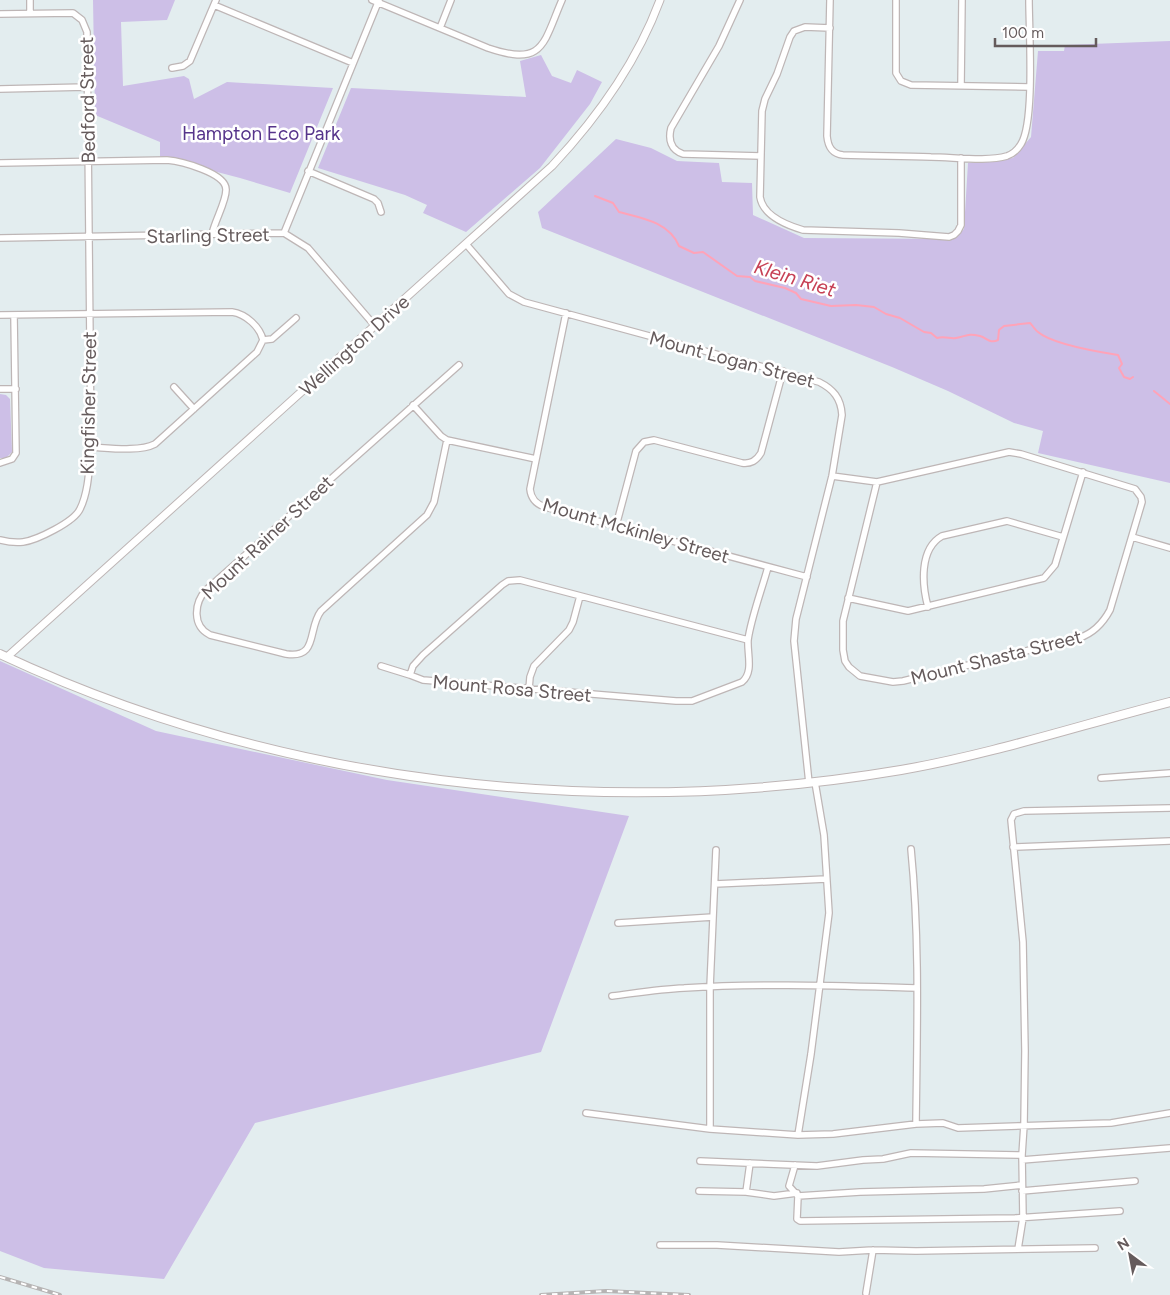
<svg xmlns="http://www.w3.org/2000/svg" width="1170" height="1295" viewBox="0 0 1170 1295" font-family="Figtree,sans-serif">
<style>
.green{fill:#cdbfe7}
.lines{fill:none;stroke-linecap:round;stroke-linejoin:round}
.stream{stroke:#ffa3b8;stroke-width:2}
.minor-casing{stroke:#beb6b6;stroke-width:8}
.tertiary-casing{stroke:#beb6b6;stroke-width:9}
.secondary-casing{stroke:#beb5b5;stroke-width:10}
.minor{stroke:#fff;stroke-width:5.5}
.tertiary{stroke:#fff;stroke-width:7}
.secondary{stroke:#fff;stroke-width:8}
.rail-casing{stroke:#b6b4b4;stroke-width:4}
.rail{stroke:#fff;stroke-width:2;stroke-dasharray:5.5;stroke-linecap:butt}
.labels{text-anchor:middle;stroke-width:5;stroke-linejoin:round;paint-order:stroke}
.street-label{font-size:19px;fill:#655b5c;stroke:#fff}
.park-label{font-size:19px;fill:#56348b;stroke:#fff}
.water-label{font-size:20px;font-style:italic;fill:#c74155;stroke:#fff}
</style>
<rect width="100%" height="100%" fill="#e3edef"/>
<path class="green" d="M93,0H175L167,20L121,22L123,86L184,76L189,79L194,99L227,82L333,88L290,193L240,178L160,157V142L95,115Z
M1170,41V483L1038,453L1043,431L1014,423L948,391L892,367L542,228L538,212L616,139L651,148L677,161L719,163L722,182L752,183L753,215L804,238L954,239L964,229L968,163L1013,158L1031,137L1038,51H1064L1065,45Z
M541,55L552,76L571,83L577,70L602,82L590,104L540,168L466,232L423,213L427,205L405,195L318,168L351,88L526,97L520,61Z
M0,394L6,395L10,399L12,452L6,458H0Z
M0,661L156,731L387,780L629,816L541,1052L255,1123L164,1279L44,1268L0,1251Z"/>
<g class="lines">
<path class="stream" d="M595,196L613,203L619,212C642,218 669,222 679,246L694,253L703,252L737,276L750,277L755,281L785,288L796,293L801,299L831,306L856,305L874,307L886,314L900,318L924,332L931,333L937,338C945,336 950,339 956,338C967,336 967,333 980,336C987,338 990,344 998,340L999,330L1004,326L1030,323C1033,326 1035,330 1038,332C1052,344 1099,352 1118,355L1122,364L1119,368L1124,377L1130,379L1133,377
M1154,391L1170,404"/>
<g class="minor-casing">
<path id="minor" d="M30,0V13
M372,0L488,48C544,67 543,44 562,0
M740,0L719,46L671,128C668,140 671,150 683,154L761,156
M830,0L827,136C828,147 832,154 843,155C873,156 902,156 931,157C953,157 987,162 1007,156C1013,154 1018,149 1021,144C1035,122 1029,30 1029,0
M896,0V73L901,81L911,85L1029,87
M214,5L353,63
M0,14L73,13L82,20L87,32L91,447C89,467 89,491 80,509C74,522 37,540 23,542C15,543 8,542 0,540
M440,28L451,0
M830,28L805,27L794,31L790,37L777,74L765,99L762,111L760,197C763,216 786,225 803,230L899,233L949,237L954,235L958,231L961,225V158
M172,68L183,66L190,61L216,0
M961,85L962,0
M0,89L86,87
M0,163L167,160C180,161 227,173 226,190C226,202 215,220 212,234
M308,171L374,199L378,203L381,212
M284,233L379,0
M0,238L284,233L308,248L375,326
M466,244L509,294L524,302L819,382C833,389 841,398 842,415L832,476L796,619L794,641L809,783
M566,313L530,489C531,499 536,504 545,507L807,577
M0,315L232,312C246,314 260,327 263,340L257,352L155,444C140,452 109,448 91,447
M263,340L272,339L296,318
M174,387L194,409
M0,389H16
M413,405L441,436L447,440L536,459
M447,440L434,502L427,515L321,611C307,629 319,659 286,654L210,635C192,626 194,603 206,590L459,365
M0,463L12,459L16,453L14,315
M832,476L877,482L843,621V650L845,661L849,667L860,676L893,682L903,681L1079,638C1094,633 1103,623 1110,610L1142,502L1141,497L1135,489L1021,454L1009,452L877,482
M616,526L636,451L644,442L654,440L742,463C751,464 756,461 761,453L783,371
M1132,537L1170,548
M848,598L908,611L1044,578L1055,565L1083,472
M928,607C922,585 919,549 942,536L1007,521L1063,537
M748,640L520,580L508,581L502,585L423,655L413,666L410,675L423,680L676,701H692L742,682C754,672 747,654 748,640C751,618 762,589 768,567
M381,666L410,675
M529,689L530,677L534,666L569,630L573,622L580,596
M1101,778L1170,773
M1013,847L1170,841
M911,849C920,941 917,1033 916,1124
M715,884L826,879
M618,923L713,917
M612,996C636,993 660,989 684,988C762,983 840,986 917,988
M586,1113L710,1129L798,1135L833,1134L916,1124L943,1123L958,1128L1111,1123L1170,1113
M710,1129V987L716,850
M798,1135L811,1054L829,913L824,835L815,782
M1022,1160L1170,1148
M700,1161L817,1166L863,1160L883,1159L911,1153L1022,1155
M795,1165L789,1186L798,1196L797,1219L800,1221L1015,1218L1120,1211
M699,1191L746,1192L774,1196L797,1193
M1022,1191L1135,1181
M746,1192L750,1163
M798,1196L860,1192L984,1189L1022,1185
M660,1245H717L839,1252L873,1250L916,1251L1095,1248
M1018,1249L1023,1218L1022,1155L1024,1125L1025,1051L1023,942L1011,820L1014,814L1024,811L1170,808
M866,1293L873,1250"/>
</g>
<g class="tertiary-casing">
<path id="tertiary" d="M7,657L552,166C597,118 637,62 660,0"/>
</g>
<g class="secondary-casing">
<path id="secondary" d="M0,654C279,785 599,821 901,770C993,754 1080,725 1170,702"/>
</g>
<use href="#minor" class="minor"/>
<use href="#tertiary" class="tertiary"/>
<use href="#secondary" class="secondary"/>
<g class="rail-casing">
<path id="rail" d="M0,1277L60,1295
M541,1295L606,1291L689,1295"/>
</g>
<use href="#rail" class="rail"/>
</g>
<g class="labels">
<g class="street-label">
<text transform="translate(87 100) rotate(-91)" y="7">Bedford Street</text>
<text transform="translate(208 235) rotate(-1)" y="7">Starling Street</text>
<text transform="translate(354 345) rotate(-42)" y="7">Wellington Drive</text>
<text transform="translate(732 359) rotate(15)" y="7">Mount Logan Street</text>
<text transform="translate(88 403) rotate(-89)" y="7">Kingfisher Street</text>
<text transform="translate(636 530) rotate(16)" y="7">Mount Mckinley Street</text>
<text transform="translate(267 537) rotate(-43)" y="7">Mount Rainer Street</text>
<text transform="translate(996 657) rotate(-14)" y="7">Mount Shasta Street</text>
<text transform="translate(512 688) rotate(5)" y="7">Mount Rosa Street</text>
</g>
<g class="park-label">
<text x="261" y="140">Hampton Eco Park</text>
</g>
<g class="water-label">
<text transform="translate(795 278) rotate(17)" y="7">Klein Riet</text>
</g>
</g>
<g transform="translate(1130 1255) rotate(328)" stroke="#ffffff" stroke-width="4" paint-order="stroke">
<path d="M0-4L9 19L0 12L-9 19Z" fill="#655b5c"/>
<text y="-8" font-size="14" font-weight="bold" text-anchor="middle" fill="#655b5c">N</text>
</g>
<path d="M995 38v8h101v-8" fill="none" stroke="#655b5c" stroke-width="2.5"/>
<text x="1002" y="38" font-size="15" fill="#655b5c" stroke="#ffffff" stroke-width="4" paint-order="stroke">100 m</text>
</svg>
